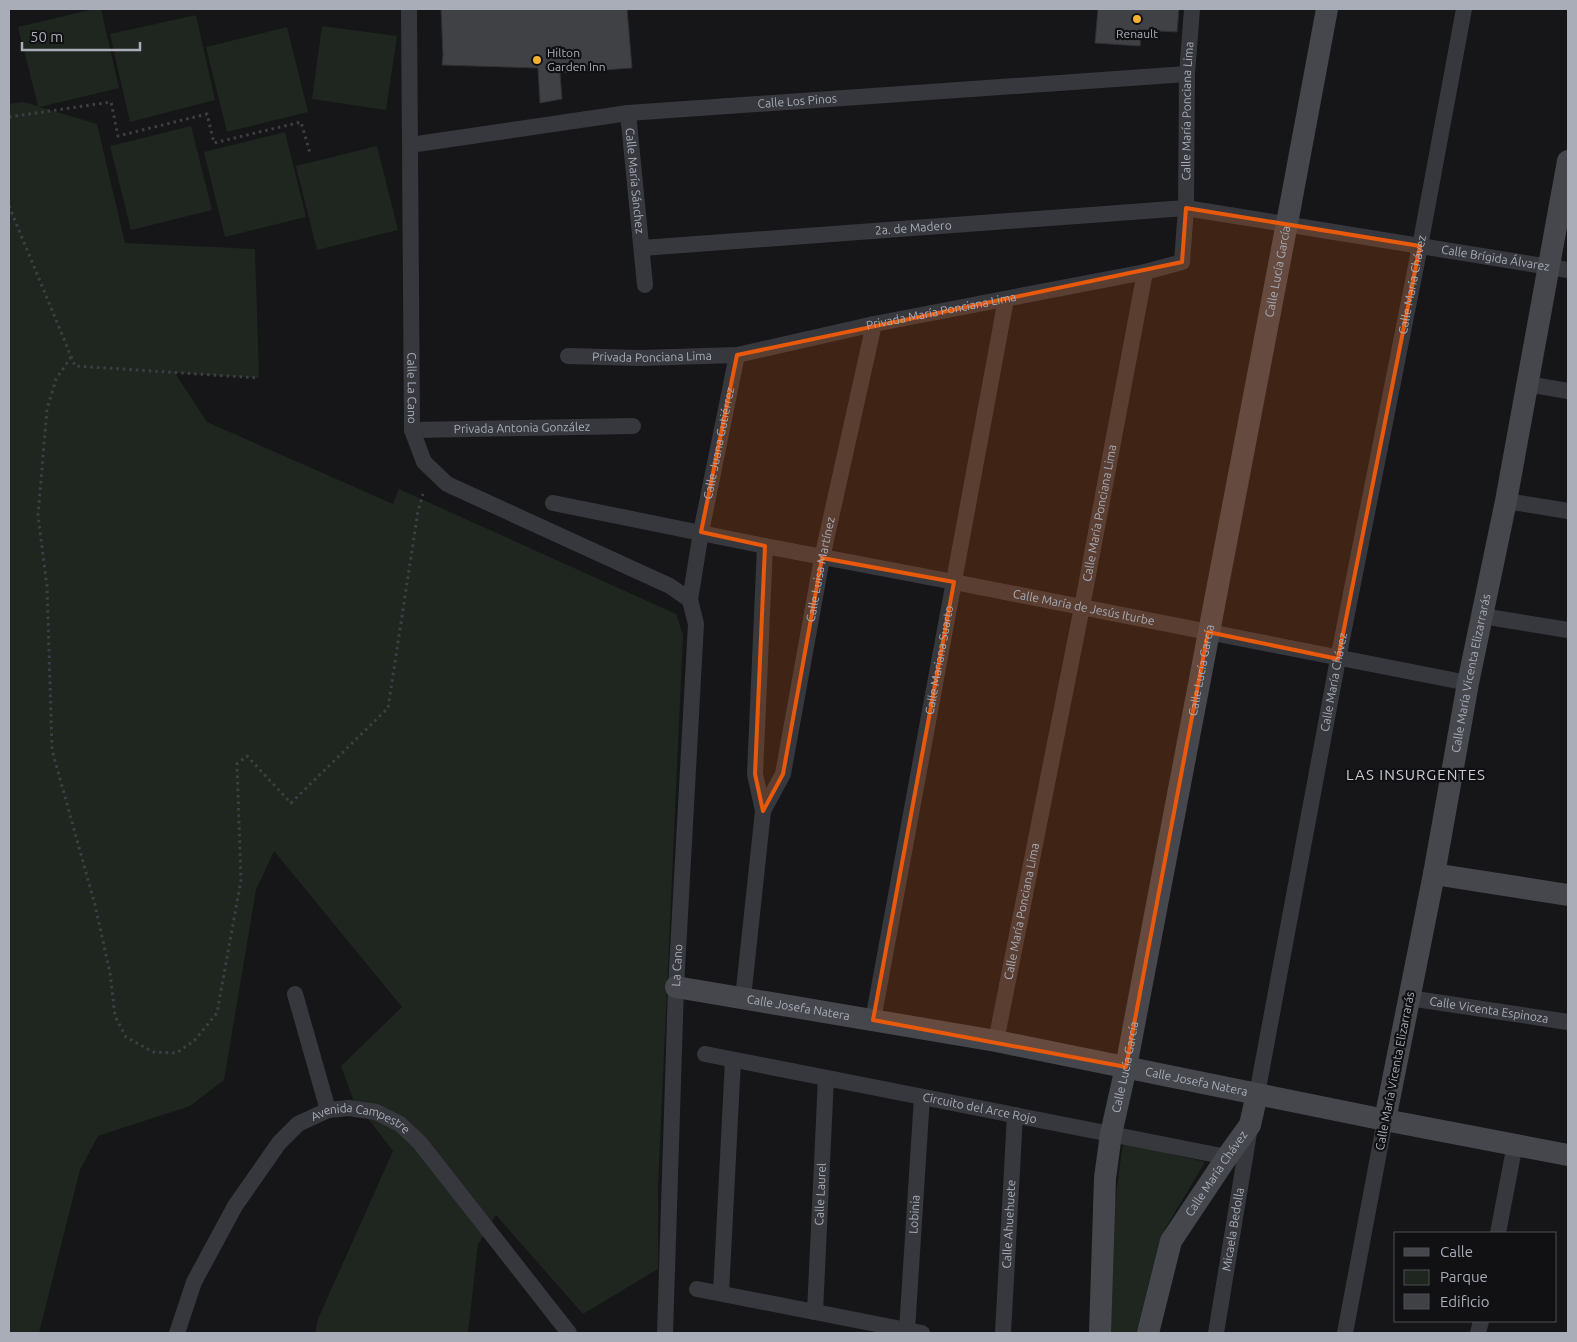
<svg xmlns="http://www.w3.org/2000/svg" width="1577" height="1342" viewBox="0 0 1577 1342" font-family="Ubuntu,sans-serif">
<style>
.green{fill:#1e261f}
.building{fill:#404145;stroke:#303034}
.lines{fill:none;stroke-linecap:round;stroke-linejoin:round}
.path{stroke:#3d3f44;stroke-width:3;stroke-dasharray:2.5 4;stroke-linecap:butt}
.street{stroke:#37383d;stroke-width:16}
.secondary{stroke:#45474d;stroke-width:22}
.marked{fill:#e8590c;fill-opacity:0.2;stroke:#e8590c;stroke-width:4;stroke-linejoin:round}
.poi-dot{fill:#f2b134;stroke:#111113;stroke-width:2}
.labels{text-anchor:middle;stroke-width:4.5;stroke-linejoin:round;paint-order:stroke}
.poi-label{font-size:12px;fill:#a8adb8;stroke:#111113}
.street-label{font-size:12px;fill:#a8adb8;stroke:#111113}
.quarter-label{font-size:15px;letter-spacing:1px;fill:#c9ccd4;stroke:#111113}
</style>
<rect width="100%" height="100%" fill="#161618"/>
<path class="green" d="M94,9H101L119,88L40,107L97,124L125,243L255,249L259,378L175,373L207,422L393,504L399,489L676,614L683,635L658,1187V1269L583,1314L496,1215L478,1244L468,1333H315L318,1319L393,1151L353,1099L341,1066L402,1007L274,851L256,890L224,1080L190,1106L98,1136L80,1170L39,1333H9V104L23,102L38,106L18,27Z
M196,15L215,100L130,122L110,34Z
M322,26L397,36L386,110L312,99Z
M287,27L308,112L227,132L206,47Z
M191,126L212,210L131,230L110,146Z
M285,132L306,217L225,237L204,152Z
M377,146L398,230L317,250L296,166Z
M1123,1142L1205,1162L1165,1229L1142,1333H1109L1114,1210Z"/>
<path class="building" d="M441,9H627L632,68L560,73L562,99L540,103L538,68L442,65L443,55Z
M1098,9H1179L1177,32L1141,30L1140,46L1095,43Z"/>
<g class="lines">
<path class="path" d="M9,117L111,102L118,136L207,114L214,143L301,122L310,153
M9,206L75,366L259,378
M71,357L56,379L47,409L38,515L47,586L52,750L95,905L110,973L115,1016L126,1037L153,1052L176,1053L194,1041L217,1013L241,880L237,764L247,756L291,803L388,708L418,511L423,494"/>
<g class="street">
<path id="s1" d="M409,9L412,430L424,462L447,484L670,586L690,600"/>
<path id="s2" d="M628,113L645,285"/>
<path id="s3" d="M410,145L628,113L1187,74"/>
<path id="s4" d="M642,248L1186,208L1568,270"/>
<path id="s5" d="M568,356L640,358L737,355L874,324L1145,272L1182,262L1186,208L1187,74L1192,9"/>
<path d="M1527,384L1568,391"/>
<path id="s6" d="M412,430L633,426"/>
<path d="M1506,501L1568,511"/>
<path id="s7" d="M553,503L765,546L954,582L1468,683"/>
<path d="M1482,616L1568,630"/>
<path id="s8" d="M763,811L783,774L822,558L874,324"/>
<path d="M295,994L328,1110"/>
<path d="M743,998L763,811L755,774L765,546"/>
<path id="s9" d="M1409,998L1568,1022"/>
<path id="s10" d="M873,1020L1006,299"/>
<path id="s11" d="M996,1041L1082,607L1145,272"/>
<path id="s12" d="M705,1054L1227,1157"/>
<path id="s13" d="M1257,1094L1338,659L1420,246L1464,9"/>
<path d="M1498,1233L1515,1144"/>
<path d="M697,1289L922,1333"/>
<path d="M721,1293L733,1060"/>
<path id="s14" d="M815,1312L826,1078"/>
<path id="s15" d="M907,1330L922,1097"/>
<path id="s16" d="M177,1333L194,1282L235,1206L279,1143L298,1124L328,1110L349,1108L376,1112L400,1124L420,1143L569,1333"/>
<path id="s17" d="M665,1333L676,987L696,624L690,600L701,532L737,355"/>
<path id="s18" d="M1003,1333L1015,1115"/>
<path id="s19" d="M1216,1333L1250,1127"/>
<path d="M1345,1333L1385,1120"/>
<path d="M1478,1333L1481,1321"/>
</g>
<g class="secondary">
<path d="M1434,874L1568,895"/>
<path id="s20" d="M676,987L996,1041L1385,1120L1568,1155"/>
<path id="s21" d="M1385,1120L1434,874L1468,683L1506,501L1568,161"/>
<path id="s22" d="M1100,1333L1105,1178L1111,1134L1126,1067C1192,714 1262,362 1327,9"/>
<path id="s23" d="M1148,1333L1171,1241L1227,1157L1250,1125L1257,1094"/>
</g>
</g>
<path class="marked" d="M1186,208L1420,246L1338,659L1208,632L1126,1067L873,1020L954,582L822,558L783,774L763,811L755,774L765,546L701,532L737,355L1182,262Z"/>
<g class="poi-dot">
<circle cx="1137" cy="19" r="5"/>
<circle cx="537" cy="60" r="5"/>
</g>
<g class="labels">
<g class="poi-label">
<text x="1137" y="38">Renault</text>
<text x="547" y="57" text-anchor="start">Hilton<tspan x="547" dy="14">Garden Inn</tspan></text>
</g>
<g class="street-label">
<text dy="4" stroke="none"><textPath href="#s3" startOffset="390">Calle Los Pinos</textPath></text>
<text dy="4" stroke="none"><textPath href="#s5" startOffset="775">Calle María Ponciana Lima</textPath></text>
<text dy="4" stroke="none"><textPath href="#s2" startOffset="68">Calle María Sánchez</textPath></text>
<text dy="4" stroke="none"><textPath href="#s4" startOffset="272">2a. de Madero</textPath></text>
<text dy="4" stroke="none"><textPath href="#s4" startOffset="859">Calle Brígida Álvarez</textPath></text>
<text dy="4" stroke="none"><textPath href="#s22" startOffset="1078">Calle Lucía García</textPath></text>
<text dy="4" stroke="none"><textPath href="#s13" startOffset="824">Calle María Chávez</textPath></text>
<text dy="4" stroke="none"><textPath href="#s5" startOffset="378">Privada María Ponciana Lima</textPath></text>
<text dy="4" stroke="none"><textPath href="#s5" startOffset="84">Privada Ponciana Lima</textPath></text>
<text dy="4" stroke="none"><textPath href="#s1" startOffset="379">Calle La Cano</textPath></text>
<text dy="4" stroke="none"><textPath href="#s6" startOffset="110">Privada Antonia González</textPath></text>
<text dy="4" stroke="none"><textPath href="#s17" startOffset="894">Calle Juana Gutiérrez</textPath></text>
<text dy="4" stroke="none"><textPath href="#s11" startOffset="538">Calle María Ponciana Lima</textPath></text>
<text dy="4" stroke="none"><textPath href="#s8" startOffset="250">Calle Luisa Martínez</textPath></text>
<text dy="4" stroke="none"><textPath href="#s7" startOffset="541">Calle María de Jesús Iturbe</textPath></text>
<text dy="4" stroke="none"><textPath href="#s10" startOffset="366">Calle Mariana Suarto</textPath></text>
<text dy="4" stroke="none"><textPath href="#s22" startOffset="672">Calle Lucía García</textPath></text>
<text dy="4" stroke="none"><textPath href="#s21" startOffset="455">Calle María Vicenta Elizarrarás</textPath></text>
<text dy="4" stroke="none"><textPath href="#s13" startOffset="419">Calle María Chávez</textPath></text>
<text dy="4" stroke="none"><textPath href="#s11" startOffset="132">Calle María Ponciana Lima</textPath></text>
<text dy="4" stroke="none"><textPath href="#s17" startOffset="368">La Cano</textPath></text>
<text dy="4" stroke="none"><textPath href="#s20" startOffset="124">Calle Josefa Natera</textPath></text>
<text dy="4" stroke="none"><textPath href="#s9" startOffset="81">Calle Vicenta Espinoza</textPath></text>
<text dy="4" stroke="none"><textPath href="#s22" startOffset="268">Calle Lucía García</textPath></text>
<text transform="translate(1395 1071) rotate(-79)" y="4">Calle María Vicenta Elizarrarás</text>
<text dy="4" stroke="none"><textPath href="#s20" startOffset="529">Calle Josefa Natera</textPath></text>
<text dy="4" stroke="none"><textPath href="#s12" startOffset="280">Circuito del Arce Rojo</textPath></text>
<text dy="4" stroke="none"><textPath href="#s16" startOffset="311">Avenida Campestre</textPath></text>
<text dy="4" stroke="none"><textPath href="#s23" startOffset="176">Calle María Chávez</textPath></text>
<text dy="4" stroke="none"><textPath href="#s14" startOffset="118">Calle Laurel</textPath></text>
<text dy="4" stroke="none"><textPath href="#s15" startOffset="116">Lobinia</textPath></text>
<text dy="4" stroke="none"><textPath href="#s18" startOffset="109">Calle Ahuehuete</textPath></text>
<text dy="4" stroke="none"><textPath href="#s19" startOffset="105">Micaela Bedolla</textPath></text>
</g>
<g class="quarter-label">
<text x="1416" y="780">LAS INSURGENTES</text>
</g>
</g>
<rect width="1577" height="1342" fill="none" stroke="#a8adb8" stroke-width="20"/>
<rect x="1394" y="1232" width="162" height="90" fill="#111113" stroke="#4d4f55"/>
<rect x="1404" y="1248" width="25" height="8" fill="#45474d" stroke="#4d4f55"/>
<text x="1440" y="1257" font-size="15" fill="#a8adb8">Calle</text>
<rect x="1404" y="1270" width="25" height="15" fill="#1e261f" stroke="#4d4f55"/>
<text x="1440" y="1282" font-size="15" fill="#a8adb8">Parque</text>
<rect x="1404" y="1294" width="25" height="15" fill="#404145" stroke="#4d4f55"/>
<text x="1440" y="1307" font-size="15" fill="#a8adb8">Edificio</text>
<path d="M22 42v8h118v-8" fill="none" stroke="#a8adb8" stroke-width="2.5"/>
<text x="30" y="42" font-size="15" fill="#a8adb8" stroke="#111113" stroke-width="4" paint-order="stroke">50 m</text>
</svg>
